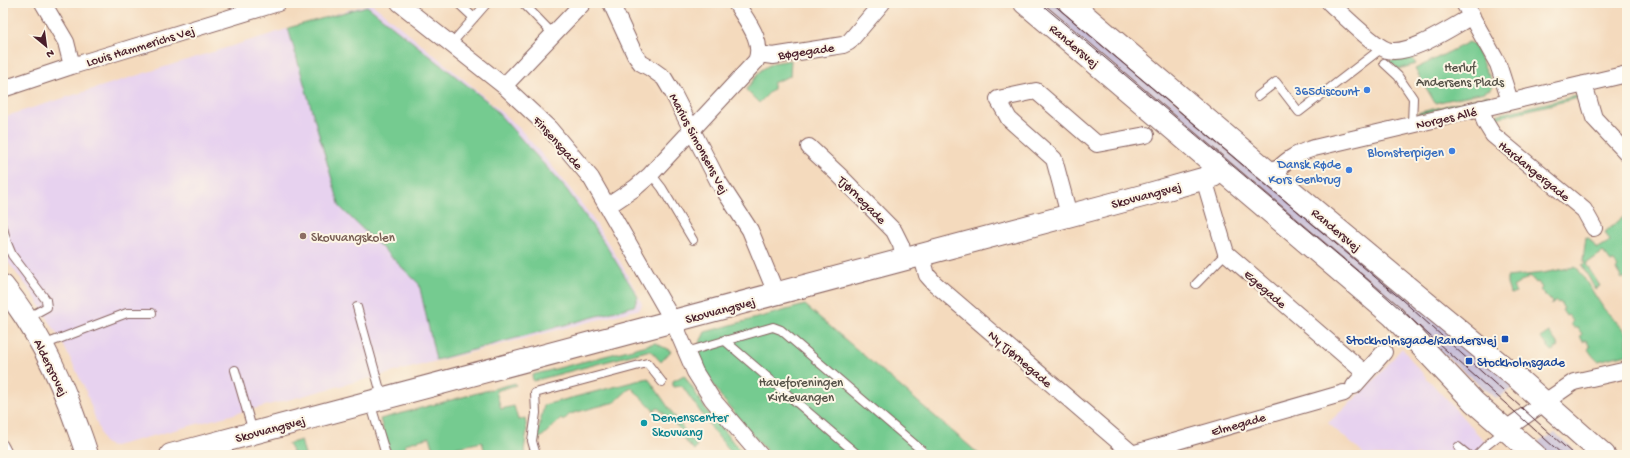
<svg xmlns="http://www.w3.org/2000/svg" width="1630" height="458" viewBox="0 0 1630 458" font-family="'Gochi Hand',sans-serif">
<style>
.built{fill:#e7d2ef}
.industrial{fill:#c8bfd8}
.green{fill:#74cb90;stroke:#5f755e}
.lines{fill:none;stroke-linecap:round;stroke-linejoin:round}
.lane-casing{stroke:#86605e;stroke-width:10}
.street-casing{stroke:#86605e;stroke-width:18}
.secondary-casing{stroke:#86605e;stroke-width:24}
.lane{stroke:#fff;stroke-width:8}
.street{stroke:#fff;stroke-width:16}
.secondary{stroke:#fff;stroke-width:22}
.tram{stroke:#4a1f2b;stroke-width:1}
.shop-dot{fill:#3f7fe0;stroke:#fcf5e5;stroke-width:1.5}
.education-dot{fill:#8d6e63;stroke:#fcf5e5;stroke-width:1.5}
.transit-dot{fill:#1a4fb4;stroke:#fcf5e5;stroke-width:1.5}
.culture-dot{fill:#0f9aa8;stroke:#fcf5e5;stroke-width:1.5}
.labels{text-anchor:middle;stroke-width:4;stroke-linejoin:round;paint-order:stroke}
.street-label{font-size:13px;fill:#4a1f2b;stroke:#fcf5e5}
.park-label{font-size:13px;fill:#575349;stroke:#fcf5e5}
.shop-label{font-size:13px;fill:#366cbe;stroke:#fcf5e5;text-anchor:end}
.education-label{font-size:13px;fill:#785e54;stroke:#fcf5e5;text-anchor:start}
.transit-label{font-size:13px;fill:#164399;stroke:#fcf5e5;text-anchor:end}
.culture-label{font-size:13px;fill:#0d838f;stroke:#fcf5e5;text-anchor:start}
</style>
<rect width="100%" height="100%" fill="#fcf5e5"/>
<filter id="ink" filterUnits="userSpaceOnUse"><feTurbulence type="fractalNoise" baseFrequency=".025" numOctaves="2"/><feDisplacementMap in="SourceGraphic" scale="8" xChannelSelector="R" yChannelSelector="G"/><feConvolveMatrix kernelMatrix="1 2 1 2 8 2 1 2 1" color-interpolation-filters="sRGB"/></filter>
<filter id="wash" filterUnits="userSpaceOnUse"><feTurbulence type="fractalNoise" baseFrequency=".012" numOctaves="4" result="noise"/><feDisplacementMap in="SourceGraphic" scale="16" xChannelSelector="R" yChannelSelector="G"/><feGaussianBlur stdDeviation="0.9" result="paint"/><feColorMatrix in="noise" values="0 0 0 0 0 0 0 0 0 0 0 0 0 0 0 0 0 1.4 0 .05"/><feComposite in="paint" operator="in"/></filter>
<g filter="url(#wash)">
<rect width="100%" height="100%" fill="#f4dabd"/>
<path class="built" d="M371,3L472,86L520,129L557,172L591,216L622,265L639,297L642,304L640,309L347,384L111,447L103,441L85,389L62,342L33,294L3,256V117Z
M1402,348L1415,365L1497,455H1365L1328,423L1371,384Z"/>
<path class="industrial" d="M1033,3H1059L1515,386L1496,399Z
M1555,433L1580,455H1546L1533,445Z"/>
<path class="green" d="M367,6L488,102L567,190L603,241L638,297L634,306L436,360L419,284L340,207L288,28Z
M1469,42L1473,44L1491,80L1492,88L1484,92L1435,103L1415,69Z
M1411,56L1416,64L1399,69L1388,61L1398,60Z
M791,60L790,76L773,83V89L759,103L746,90L761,70L773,63Z
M1489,95L1490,98H1488L1420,114L1417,113Z
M1581,95L1582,97L1492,119L1491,116Z
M1627,214V281L1625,277L1622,279L1616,269L1618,267L1613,261L1611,262L1603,252L1586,264L1600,286L1595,289L1582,265L1585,263L1583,260L1586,237L1589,238L1597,249L1610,241L1605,232Z
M1574,267L1578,269L1604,309L1627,333V354L1598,361C1593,357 1591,354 1588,349L1590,347L1586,340L1583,342L1580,336L1582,334L1577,327L1575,329L1571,323L1573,321L1568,315L1566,316L1562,310L1564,309L1560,302L1557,303L1556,301L1551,305L1552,302L1540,290L1542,288L1538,282L1536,283L1530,276L1513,287L1516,292L1512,294L1510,293L1507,284V277L1543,273Z
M805,305L980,455H770L722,398L694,354L705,332Z
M1549,332L1559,346L1552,351L1540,338Z
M655,343L671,351L661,362L650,350L533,381L532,375Z
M684,375L707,411L744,455H733L713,430L682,386L673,387V381Z
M648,378L689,437L697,446L694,450L678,433L681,430L658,408L654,411L631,387L615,402L570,414L563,421L561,419L536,442L544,405Z
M515,383L516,385L496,391L501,409L514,406L518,420L525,418L527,431L524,450L527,455H486L482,442L444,450L445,452L435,454L430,437L405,444L407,455L390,454L380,419Z
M301,440L305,455H294L288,444Z"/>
</g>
<g filter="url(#ink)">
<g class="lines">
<g class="lane-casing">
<path id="lane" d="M458,3L474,18
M523,3L553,34
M451,44L487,3
M1384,63L1398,76L1413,98L1412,124
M1258,96L1276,82L1299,112L1382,48
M651,174L662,188L693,240
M3,228L7,243L12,255L46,300L47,307L27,318
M1196,284L1226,253
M357,307L382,397
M724,340L858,455
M43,345L127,313H152
M686,352L773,327L781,330L927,455
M235,370L253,432
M370,402L386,455
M3,444L9,455
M1458,447L1468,455
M536,455L532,441L536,413L535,393L647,363L662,382
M1477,455L1488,444L1506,430"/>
</g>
<g class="street-casing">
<path id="street" d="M43,3L66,42L72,66
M399,3L504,86L549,128L591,178L673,321L695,372L712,399L760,455
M611,3L635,55L641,63L650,68L664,78L673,93L718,181L750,230L776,293
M1330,3C1341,13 1374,46 1387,50C1408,57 1452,27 1472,16
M1464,3L1498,64L1510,101
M759,54L773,56L843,45L849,42L882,3
M1584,84L1594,118L1627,153
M504,86L583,3
M3,89L72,66L278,3
M1481,108L1485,122L1493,135L1584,210L1594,228
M809,147L839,175L894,231L901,245L904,259
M1272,175C1286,160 1295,154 1314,148L1627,74
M1204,179L1226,253L1365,373
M608,206L635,188L650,175L756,61C765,41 745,19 736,3
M1069,215L1054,159L1009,119L998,99L1036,91L1097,144L1146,135
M921,254L927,275L934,283L1134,455
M1354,386L1384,352
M1506,429L1574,382L1627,370
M1132,454L1344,393"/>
</g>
<g class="secondary-casing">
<path id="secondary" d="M1025,3L1392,315L1474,402L1535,455
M1070,3L1272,175L1518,379L1604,455
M3,286C36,327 59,374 76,423C80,434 84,444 87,455
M171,455L1146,195L1213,176L1220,169"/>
</g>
<use href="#lane" class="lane"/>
<use href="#street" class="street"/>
<use href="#secondary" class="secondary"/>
<path class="tram" d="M1040,3L1362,275L1563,455
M1052,3L1401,299L1574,455"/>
</g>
</g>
<g class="shop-dot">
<circle cx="1367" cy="90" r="4"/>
<circle cx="1452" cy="151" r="4"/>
<circle cx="1349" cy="170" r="4"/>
</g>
<circle class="education-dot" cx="303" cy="236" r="4"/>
<g class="transit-dot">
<rect x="1501" y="335" width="8" height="8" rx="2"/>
<rect x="1465" y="357" width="8" height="8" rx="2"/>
</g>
<circle class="culture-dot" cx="644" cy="423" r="4"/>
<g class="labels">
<g class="street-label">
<text transform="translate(140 45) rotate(-17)" y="5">Louis Hammerichs Vej</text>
<text transform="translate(1075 45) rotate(40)" y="5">Randersvej</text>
<text transform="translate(806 50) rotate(-8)" y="5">Bøgegade</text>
<text transform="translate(1446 117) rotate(-13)" y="5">Norges Allé</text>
<text transform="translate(559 142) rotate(48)" y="5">Finsensgade</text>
<text transform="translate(700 143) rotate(62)" y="5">Marius Simonsens Vej</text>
<text transform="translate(1535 170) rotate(39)" y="5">Hardangergade</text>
<text transform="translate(1146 194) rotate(-15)" y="5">Skovvangsvej</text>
<text transform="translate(863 199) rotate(45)" y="5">Tjørnegade</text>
<text transform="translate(1337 229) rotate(40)" y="5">Randersvej</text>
<text transform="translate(1266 288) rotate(41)" y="5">Egegade</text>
<text transform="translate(720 309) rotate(-15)" y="5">Skovvangsvej</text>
<text transform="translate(1021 358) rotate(41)" y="5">Ny Tjørnegade</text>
<text transform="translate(52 367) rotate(64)" y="5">Aldersrovej</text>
<text transform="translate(1238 423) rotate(-16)" y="5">Elmegade</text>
<text transform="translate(270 428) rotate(-15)" y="5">Skovvangsvej</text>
</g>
<g class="park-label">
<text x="1460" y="71">Herluf<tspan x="1460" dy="15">Andersens Plads</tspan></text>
<text x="801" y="386">Haveforeningen<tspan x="801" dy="15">Kirkevangen</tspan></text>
</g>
<g class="shop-label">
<text x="1359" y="95">365discount</text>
<text x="1444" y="156">Blomsterpigen</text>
<text x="1341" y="168">Dansk Røde<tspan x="1341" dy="15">Kors Genbrug</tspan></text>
</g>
<g class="education-label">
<text x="311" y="241">Skovvangskolen</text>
</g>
<g class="transit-label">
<text x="1497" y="344">Stockholmsgade/Randersvej</text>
<text x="1477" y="366" text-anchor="start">Stockholmsgade</text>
</g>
<g class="culture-label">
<text x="652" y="421">Demenscenter<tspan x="652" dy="15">Skovvang</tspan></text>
</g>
</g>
<rect width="1630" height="458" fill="none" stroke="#fcf5e5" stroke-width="16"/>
<g transform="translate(46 46) rotate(151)" stroke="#fcf5e5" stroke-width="3" paint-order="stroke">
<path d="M0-3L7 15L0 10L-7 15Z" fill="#4a1f2b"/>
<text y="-6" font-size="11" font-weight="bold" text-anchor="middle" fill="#4a1f2b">N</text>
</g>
</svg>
